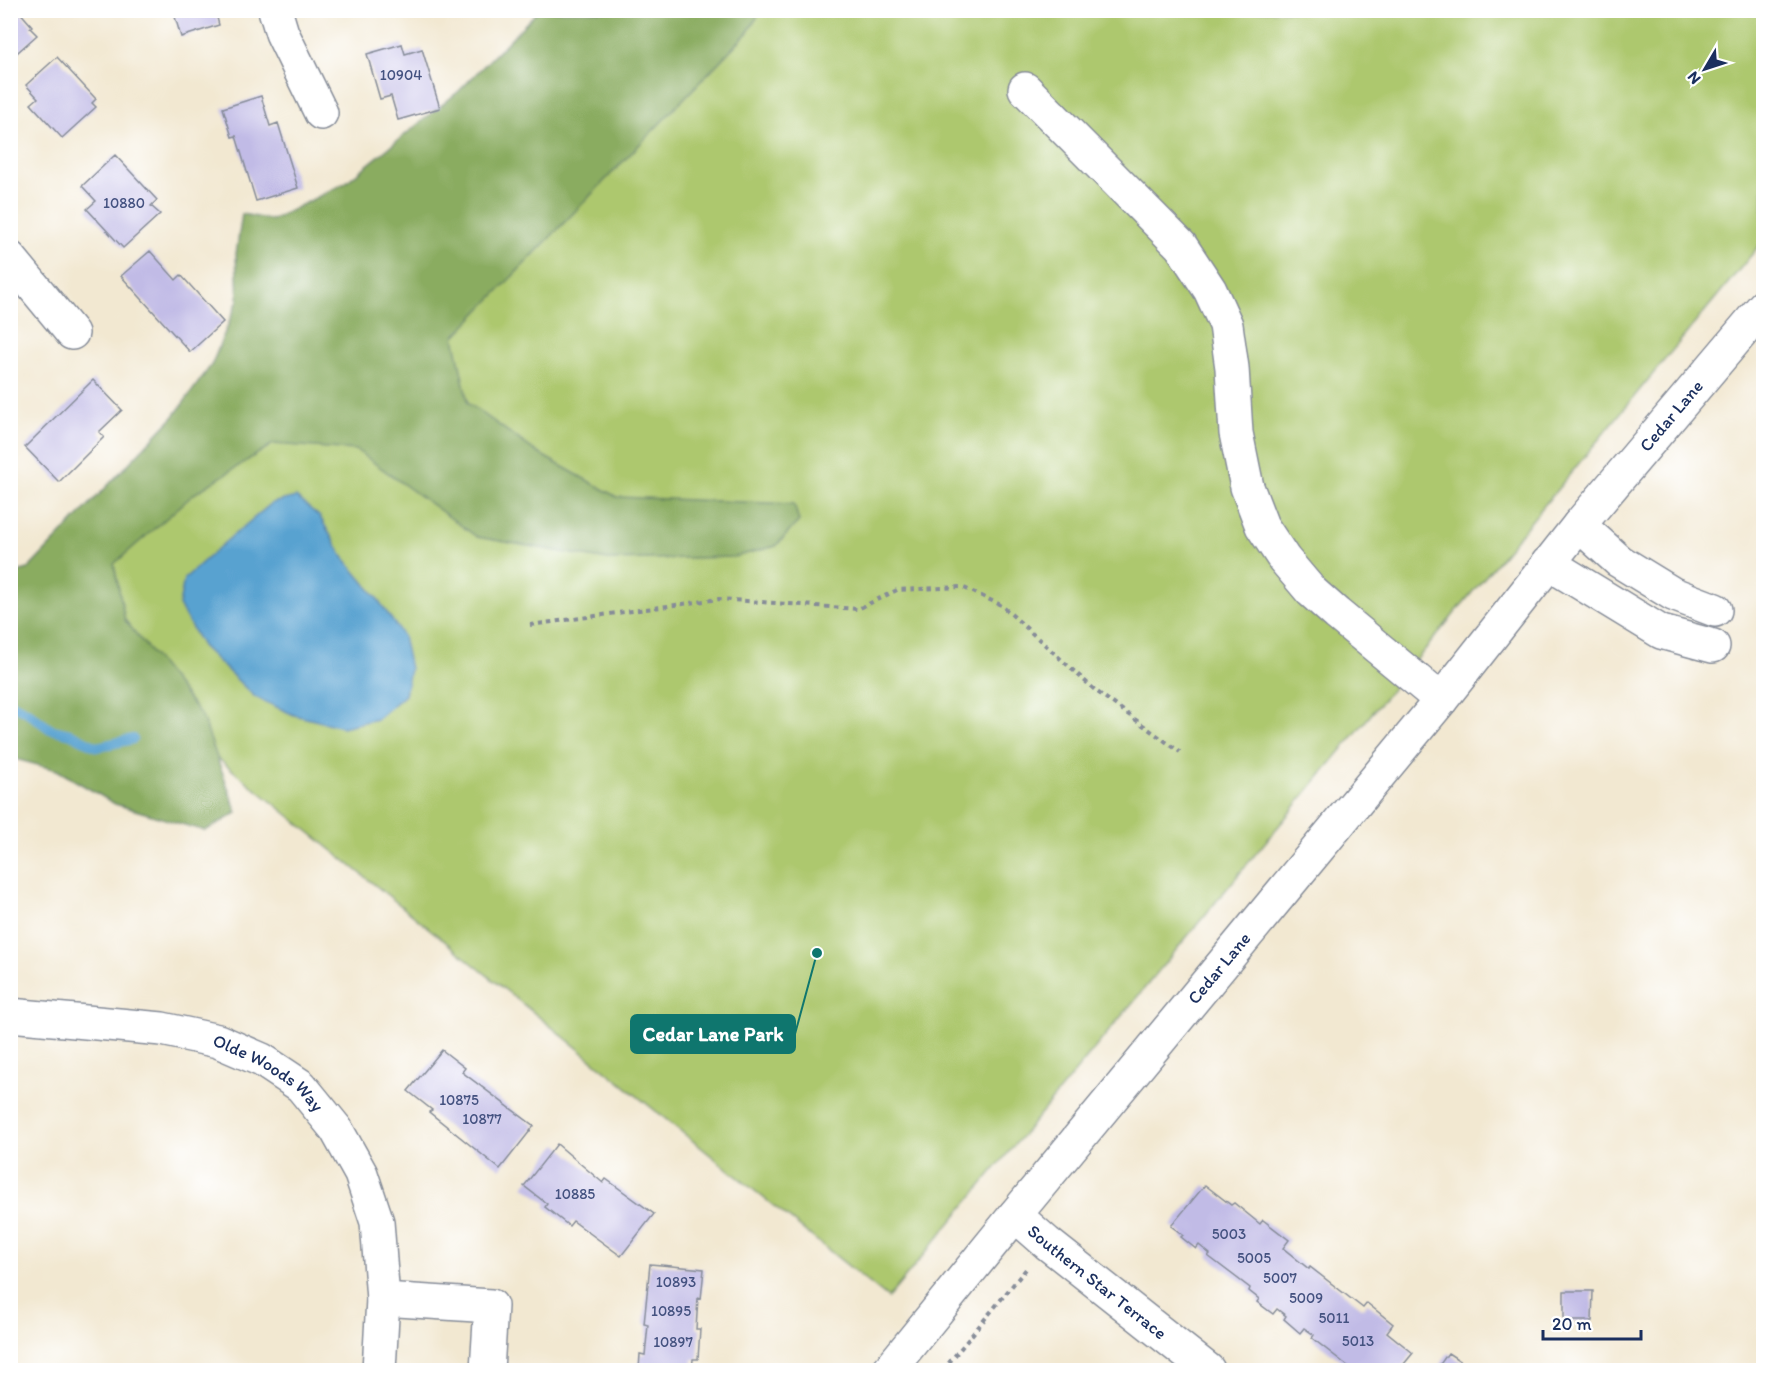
<svg xmlns="http://www.w3.org/2000/svg" width="1774" height="1381" viewBox="0 0 1774 1381" font-family="Itim,sans-serif">
<style>
.green{fill:#adc86e;stroke:#647c66;stroke-width:1.5}
.forest{fill:#8aac61;stroke:#526e60;stroke-width:1.5}
.water{fill:#59a2d0;stroke:#3a6897;stroke-width:1.5}
.lines{fill:none;stroke-linecap:round;stroke-linejoin:round}
.stream{stroke:#59a2d0;stroke-width:10}
.building{fill:#c1bbe6}
.minor-casing{stroke:#868c98;stroke-width:36}
.path{stroke:#868c98;stroke-width:4;stroke-dasharray:4.5 4.5;stroke-linecap:butt}
.minor{stroke:#fff;stroke-width:33}
.labels{text-anchor:middle;stroke-width:4.5;stroke-linejoin:round;paint-order:stroke}
.number-label{font-size:15px;fill:#445280}
.street-label{font-size:18px;fill:#1b2f5e;stroke:#fff}
.leader{fill:none;stroke:#0f766e;stroke-width:2}
.callout-dot{fill:#0f766e;stroke:#fff;stroke-width:2}
.callout{fill:#0f766e;stroke:#0f766e;stroke-width:2}
.callout-label{font-size:20px;text-anchor:middle;font-weight:bold;fill:#fff}
</style>
<rect width="100%" height="100%" fill="#fff"/>
<filter id="ink" filterUnits="userSpaceOnUse"><feTurbulence type="fractalNoise" baseFrequency=".0167" numOctaves="2"/><feDisplacementMap in="SourceGraphic" scale="12" xChannelSelector="R" yChannelSelector="G"/><feConvolveMatrix kernelMatrix="1 2 1 2 8 2 1 2 1" color-interpolation-filters="sRGB"/></filter>
<filter id="wash" filterUnits="userSpaceOnUse"><feTurbulence type="fractalNoise" baseFrequency=".008" numOctaves="4" result="noise"/><feDisplacementMap in="SourceGraphic" scale="24" xChannelSelector="R" yChannelSelector="G"/><feGaussianBlur stdDeviation="1.35" result="paint"/><feColorMatrix in="noise" values="0 0 0 0 0 0 0 0 0 0 0 0 0 0 0 0 0 1.4 0 .05"/><feComposite in="paint" operator="in"/></filter>
<g filter="url(#wash)">
<rect width="100%" height="100%" fill="#f2e8d1"/>
<path class="green" d="M620,11H1763V241L888,1298L31,608Z"/>
<path class="forest" d="M538,11H761L748,32L454,337L468,403L538,453L617,497L794,504L799,521L776,546L734,557L608,560L477,537L356,450L273,444L194,494L114,564L125,620L202,716L237,813L205,831L115,804L57,770L11,758L10,574L28,569L174,416L212,364L238,300L236,254L242,214L272,220L345,183L459,91Z"/>
<path class="water" d="M296,497L320,517L343,557L377,598L403,636L410,669L405,695L377,719L342,727L294,715L255,697L202,646L179,605L184,579L224,543L272,503Z"/>
<g class="lines">
<path class="stream" d="M10,703L26,711L50,729L71,734L97,747L133,739"/>
</g>
<g id="blocks">
<path class="building" d="M10,10H18L32,26L30,28L37,35L10,59Z
M173,10H215L219,25L181,37Z
M402,44L405,54L422,49L440,108L398,120L391,96L380,99L367,54Z
M57,57L96,99L92,103L96,107L62,138L31,104L38,98L26,85Z
M261,96L270,126L278,123L298,188L256,201L236,136L232,137L223,108Z
M115,155L157,200L151,206L160,214L123,248L87,209L96,201L82,186Z
M150,251L176,280L181,275L223,322L190,352L121,276Z
M93,380L122,410L99,432L104,437L59,482L25,447Z
M442,1050L465,1068L462,1072L534,1126L500,1169L429,1112L432,1110L408,1091Z
M557,1144L603,1183L606,1179L654,1214L621,1256L573,1221L569,1226L545,1207L547,1204L524,1186Z
M1205,1185L1231,1205L1234,1203L1260,1224L1263,1220L1289,1240L1283,1248L1309,1269L1310,1267L1363,1308L1367,1303L1393,1324L1387,1332L1413,1353L1399,1370H1353L1312,1338L1314,1335L1304,1328L1300,1333L1284,1319L1286,1316L1277,1309L1273,1314L1257,1302L1259,1299L1249,1291L1250,1288L1208,1256L1210,1254L1199,1245L1196,1249L1181,1237L1183,1235L1171,1226Z
M650,1264L704,1269L701,1299L698,1298L696,1329H700L698,1359H693L692,1370H639L640,1354L645,1355L648,1325L644,1324Z
M1564,1291H1593L1592,1321H1564Z
M1448,1353L1474,1370H1436Z"/>
</g>
</g>
<g filter="url(#ink)">
<use href="#blocks" fill-opacity="0" stroke="#868c98" stroke-width="1.5"/>
<g class="lines">
<g class="minor-casing">
<g id="minor">
<path d="M275,10L282,33L321,113"/>
<path d="M1025,89L1181,246L1210,290L1226,325L1232,368L1236,433L1247,487L1262,526L1284,559L1311,591L1337,614L1441,700"/>
<path d="M10,258L72,333"/>
<path d="M1579,525L1619,561L1673,594L1715,610"/>
<path d="M1548,563L1661,632L1713,646"/>
<path id="s1" d="M10,1015L162,1029L218,1041L262,1060L301,1086L336,1129L361,1174L377,1222L383,1299L379,1370"/>
<path id="s2" d="M1015,1215L1047,1243L1208,1370"/>
<path d="M383,1299L491,1306L487,1370"/>
<path id="s3" d="M889,1370L1015,1215L1441,700L1579,525L1764,306"/>
</g>
</g>
<path class="path" d="M530,625L719,599L858,609L897,590L962,587L1001,605L1096,691L1180,752
M943,1370L1026,1269"/>
<use href="#minor" class="minor"/>
</g>
</g>
<g class="labels">
<g class="number-label">
<text x="401" y="80">10904</text>
<text x="124" y="208">10880</text>
<text x="459" y="1105">10875</text>
<text x="482" y="1124">10877</text>
<text x="575" y="1199">10885</text>
<text x="1229" y="1239">5003</text>
<text x="1254" y="1263">5005</text>
<text x="1280" y="1283">5007</text>
<text x="676" y="1287">10893</text>
<text x="1306" y="1303">5009</text>
<text x="671" y="1316">10895</text>
<text x="1334" y="1323">5011</text>
<text x="1358" y="1346">5013</text>
<text x="673" y="1347">10897</text>
</g>
<g class="street-label">
<text dy="6" stroke="none"><textPath href="#s3" startOffset="1234">Cedar Lane</textPath></text>
<text dy="6" stroke="none"><textPath href="#s3" startOffset="520">Cedar Lane</textPath></text>
<text dy="6" stroke="none"><textPath href="#s1" startOffset="270">Olde Woods Way</textPath></text>
<text dy="6" stroke="none"><textPath href="#s2" startOffset="106">Southern Star Terrace</textPath></text>
</g>
</g>
<path class="leader" d="M817 953L795 1034"/>
<circle class="callout-dot" cx="817" cy="953" r="6"/>
<rect class="callout" x="631" y="1015" width="164" height="38" rx="6"/>
<g class="callout-label">
<text x="713" y="1041">Cedar Lane Park</text>
</g>
<rect width="1774" height="1381" fill="none" stroke="#fff" stroke-width="36"/>
<g transform="translate(1705 69) rotate(231)" stroke="#ffffff" stroke-width="4.5" paint-order="stroke">
<path d="M0-4.5L10 22L0 15L-10 22Z" fill="#1b2f5e"/>
<text y="-9" font-size="16" font-weight="bold" text-anchor="middle" fill="#1b2f5e">N</text>
</g>
<path d="M1543 1330v9h98v-9" fill="none" stroke="#1b2f5e" stroke-width="3"/>
<text x="1552" y="1330" font-size="18" fill="#1b2f5e" stroke="#ffffff" stroke-width="4.5" paint-order="stroke">20 m</text>
</svg>
